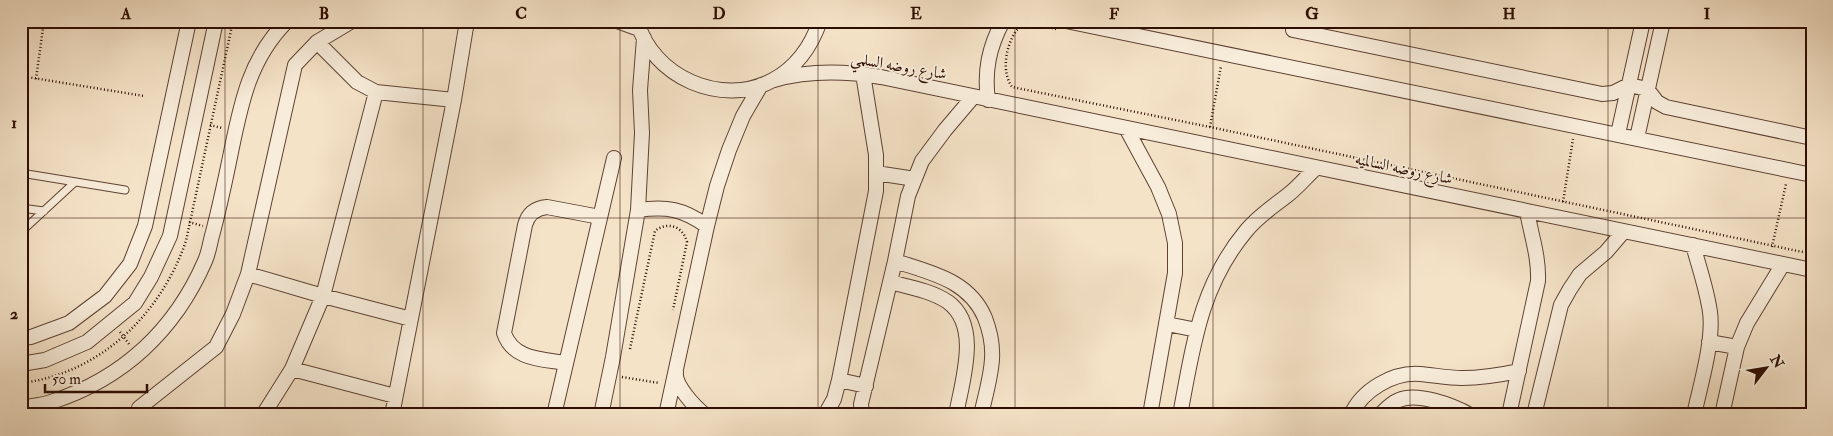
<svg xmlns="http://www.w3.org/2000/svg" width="1833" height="436" viewBox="0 0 1833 436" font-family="'IM FELL Double Pica',Amiri,serif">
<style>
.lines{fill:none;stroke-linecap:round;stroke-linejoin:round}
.lane-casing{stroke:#5f4234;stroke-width:9}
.street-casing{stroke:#5f4234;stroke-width:16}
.path{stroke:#2d0d02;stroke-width:2.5;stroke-dasharray:1 2.5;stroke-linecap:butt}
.lane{stroke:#f8eddb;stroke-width:7}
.street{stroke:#f8eddb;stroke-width:14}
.grid{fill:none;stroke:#2d0d02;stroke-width:1;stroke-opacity:0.55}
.labels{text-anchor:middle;stroke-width:4;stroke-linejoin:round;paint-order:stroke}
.street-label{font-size:16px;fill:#2d0d02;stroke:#f8eddb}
.neatline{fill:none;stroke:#2d0d02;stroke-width:2}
.grid-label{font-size:16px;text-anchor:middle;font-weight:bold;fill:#2d0d02}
</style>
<rect width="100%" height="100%" fill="#f5e3c8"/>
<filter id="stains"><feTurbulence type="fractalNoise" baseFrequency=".004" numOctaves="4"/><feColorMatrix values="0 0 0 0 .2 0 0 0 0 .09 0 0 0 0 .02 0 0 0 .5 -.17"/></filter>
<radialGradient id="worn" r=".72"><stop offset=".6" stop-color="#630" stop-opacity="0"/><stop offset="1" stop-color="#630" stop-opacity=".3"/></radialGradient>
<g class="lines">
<g class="lane-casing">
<path id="lane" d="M21,173L125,190
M21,208L44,211
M21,232L75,182"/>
</g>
<g class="street-casing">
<path id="street" d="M617,21L639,29
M637,21C652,77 722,108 773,80C797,67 811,47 820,21
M1066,21L1812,175
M1293,30L1602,94L1613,93L1629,85L1647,89L1657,102L1666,107L1812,138
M317,42L357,82L376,92L454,100
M774,80C809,70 845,71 881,77L1812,270
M988,100C984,71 989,47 1003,21
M1126,128L1158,187L1169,214L1175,243V273L1150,415
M1618,134L1643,21
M1637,138L1663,21
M876,173L915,179
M638,210C667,206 683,209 707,226
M1693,245C1699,267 1707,290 1710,312C1714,341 1700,386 1694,415
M895,261C931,273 969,280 985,318C990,331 993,344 992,359C991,377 985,397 981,415
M248,274L323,296L411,319
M890,282C909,287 932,291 948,302C981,326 962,381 956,415
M1167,324L1197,330
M21,338L31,337L69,323L105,296L130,264L145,226L189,21
M1709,342L1737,347
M566,363C542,359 513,360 504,333L525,225C528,214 535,208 547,207L600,217
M21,364L45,360L87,342L135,303L151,277L170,236L216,21
M292,369L323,296L376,92
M676,372C674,385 695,407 705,415
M839,380L866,386
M21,408C31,406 42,405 51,402C123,379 175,330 205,261C209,252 210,242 213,232C219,209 224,186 229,162C240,109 247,61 287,21
M139,408L216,347L233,314L248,274L295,65L317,42L352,21
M263,415L292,369L395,396
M392,415L454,100L467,21
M554,415L614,158
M601,415L613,357L638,210L642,133L640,90L644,38
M666,415L707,226L717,186L729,150L743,116L761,85
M825,415L834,399L839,380L876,191V155L863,74
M862,415L861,404L895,261L908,196L922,161L945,130L973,97
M1180,415C1193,347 1200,286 1246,231C1258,216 1274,206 1289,194C1299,186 1307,176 1316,168
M1351,415C1362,390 1393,372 1420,374C1434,375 1447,378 1462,378C1481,378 1500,375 1519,371
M1380,415C1386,409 1391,403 1399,400C1417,392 1453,405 1470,415
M1509,415L1538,281C1539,256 1531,235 1527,211
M1534,415L1561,305L1570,289L1580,274L1606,252L1624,231
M1722,415L1737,347L1747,323L1783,264"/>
</g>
<path class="path" d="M1056,29C1047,27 1034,21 1025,23C1021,24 1019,28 1016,31C1006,46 1001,71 1012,87L1210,127L1812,254
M21,76L144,96
M36,79L44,21
M210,125L222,128
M1210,127L1221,66
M1563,202L1573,139
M189,222L203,226
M1772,247L1786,184
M120,332L129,344
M630,349L655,231C667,221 683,226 687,242L673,310
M622,377L659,383
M23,378L24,395
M21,383C100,374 161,314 186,241L233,21
M1192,413L1201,415"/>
<use href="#lane" class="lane"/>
<use href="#street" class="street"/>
</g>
<path class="grid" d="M225,21V415M423,21V415M620,21V415M818,21V415M1015,21V415M1213,21V415M1410,21V415M1608,21V415M21,218H1812"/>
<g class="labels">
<g class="street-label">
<text transform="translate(899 65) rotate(10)" y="6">شارع روضه السلمي</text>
<text transform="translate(1404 168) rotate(12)" y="6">شارع روضه السالميه</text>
</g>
</g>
<rect width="1833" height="436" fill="none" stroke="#f5e3c8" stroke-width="55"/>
<g transform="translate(1766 368) rotate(59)" stroke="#f8eddb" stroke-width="4" paint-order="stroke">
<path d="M0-4L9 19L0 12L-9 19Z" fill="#2d0d02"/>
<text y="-8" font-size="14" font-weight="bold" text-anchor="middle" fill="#2d0d02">N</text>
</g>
<path d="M45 384v8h102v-8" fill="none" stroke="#2d0d02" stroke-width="2.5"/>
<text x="52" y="384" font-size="15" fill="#2d0d02" stroke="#f8eddb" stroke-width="4" paint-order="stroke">50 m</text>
<rect x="28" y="28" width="1778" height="380" class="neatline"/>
<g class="grid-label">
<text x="126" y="19">A</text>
<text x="324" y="19">B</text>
<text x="521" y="19">C</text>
<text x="719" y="19">D</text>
<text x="916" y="19">E</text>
<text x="1114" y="19">F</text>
<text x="1312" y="19">G</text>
<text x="1509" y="19">H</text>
<text x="1707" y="19">I</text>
<text x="14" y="128">1</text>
<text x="14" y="319">2</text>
</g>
<rect width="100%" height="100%" filter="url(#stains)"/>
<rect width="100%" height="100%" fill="url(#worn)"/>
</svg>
